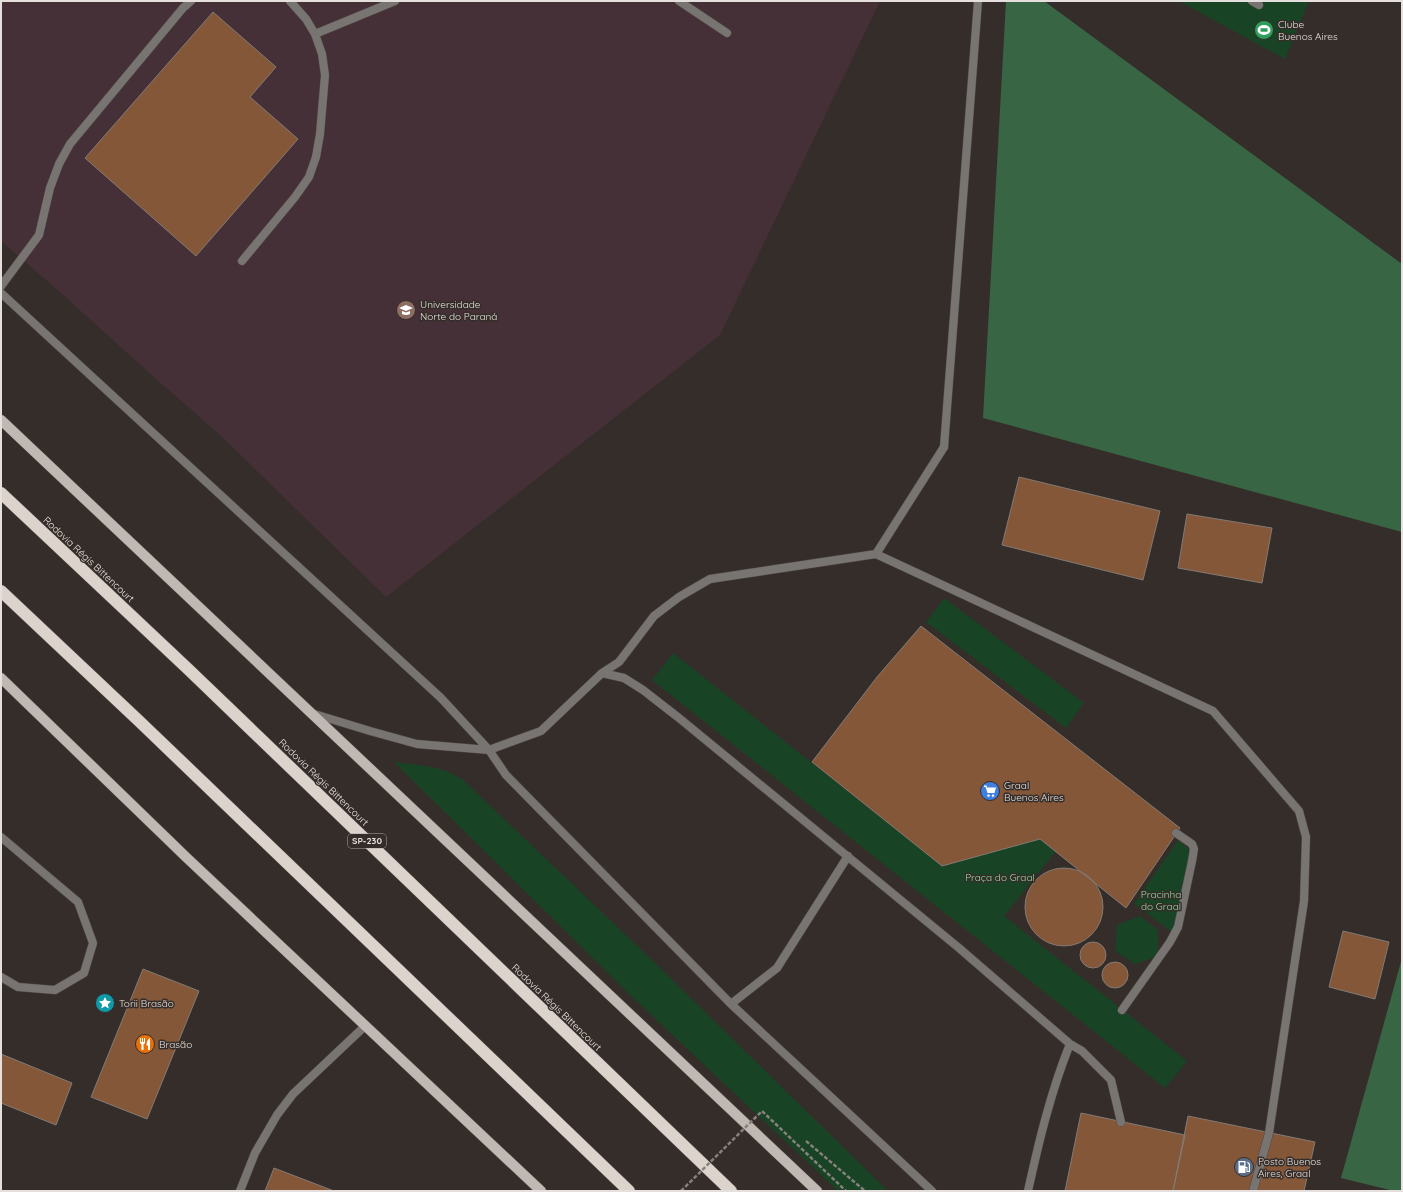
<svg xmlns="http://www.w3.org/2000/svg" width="1403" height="1192" viewBox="0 0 1403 1192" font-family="Quicksand,sans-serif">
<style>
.education{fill:#443036}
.green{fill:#184425}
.forest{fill:#386543}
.building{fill:#855739;stroke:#837b75}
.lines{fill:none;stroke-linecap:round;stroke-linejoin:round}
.service-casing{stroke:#514a46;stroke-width:9}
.pedestrian-casing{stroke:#514a46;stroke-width:9}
.minor-casing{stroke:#514a46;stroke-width:9}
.primary-casing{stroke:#514a46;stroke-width:11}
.motorway-casing{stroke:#514a46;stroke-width:13}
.path{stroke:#87807d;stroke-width:2.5;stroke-dasharray:4 2;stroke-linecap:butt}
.service{stroke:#777471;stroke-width:8}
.pedestrian{stroke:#777471;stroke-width:8}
.minor{stroke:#777471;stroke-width:8}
.primary{stroke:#c0b8b3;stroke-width:10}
.motorway{stroke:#dcd3cc;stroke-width:12}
.path-bridge{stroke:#87807d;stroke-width:2.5;stroke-dasharray:4 2;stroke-linecap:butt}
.labels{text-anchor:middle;stroke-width:3;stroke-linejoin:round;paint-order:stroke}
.shield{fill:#352d29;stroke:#b0aaa7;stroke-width:1}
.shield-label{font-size:9px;font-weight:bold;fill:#e5e0dd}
.poi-label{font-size:10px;fill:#e5e0dd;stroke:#352d29;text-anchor:start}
.street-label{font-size:10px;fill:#e5e0dd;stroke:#352d29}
.park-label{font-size:10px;fill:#94dba3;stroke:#352d29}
</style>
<rect width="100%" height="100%" fill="#352d29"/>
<path class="education" d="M1,1H880L720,335L386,597L219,434L156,379L52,285L1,241Z"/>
<path class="green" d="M1179,1H1309L1285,59Z
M944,598L1084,703L1066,728L926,622Z
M673,653L942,866L1040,839L1056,851L1004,916L1187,1061L1165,1088L652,680Z
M394,762L426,766L444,770L462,779L654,962L888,1191H838L626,991Z
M1178,840L1192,852L1173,933L1134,904Z
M1140,916L1158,930V956L1135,964L1115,951L1117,925Z"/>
<path class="forest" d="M1006,1H1044L1402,264V532L983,418Z
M1402,958V1191H1394L1341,1178Z"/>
<path class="building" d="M213,12L276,67L250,97L298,139L196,256L85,158Z
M1019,477L1160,511L1143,580L1002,545Z
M1187,514L1272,528L1262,583L1178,568Z
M921,626L1180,828L1126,908L1040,839L942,866L812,762L877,677Z
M1025 907a39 39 0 1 1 78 0a39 39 0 1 1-78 0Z
M1343,931L1389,942L1375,999L1329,987Z
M1080 955a13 13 0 1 1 26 0a13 13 0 1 1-26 0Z
M1102 975a13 13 0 1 1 26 0a13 13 0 1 1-26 0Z
M143,969L199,991L147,1119L91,1097Z
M1,1054L72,1083L56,1125L1,1103Z
M1081,1113L1185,1135L1173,1191H1065Z
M1188,1116L1315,1142L1304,1191H1173Z
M274,1168L334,1191H265Z"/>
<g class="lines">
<g class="service-casing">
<path id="service" d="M679,1L727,33
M315,34L395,1
M242,261L295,197L309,177L316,157L320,134L325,75L322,54L315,34L306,19L290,1
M1,286L39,235L50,188L59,164L70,144L183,8L191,1
M876,554L944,447
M602,673L619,662L654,616L679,597L710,579L876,554L1213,711L1299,811L1306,837L1304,901L1269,1133L1253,1191
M311,713L370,731L417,744L489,750L541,731L602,673L624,678L643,690L679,718L959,948L1070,1044C1051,1091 1039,1141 1028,1191
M489,750L506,775L731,1004L932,1191
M1,837L78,902L93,943L84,973L55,990L18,987L1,977
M731,1004L777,968L848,856
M1070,1044L1082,1051L1111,1080L1121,1122
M240,1191L255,1153L277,1115L293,1094L365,1026"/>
</g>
<g class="pedestrian-casing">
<path id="pedestrian" d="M1122,1010L1170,942L1178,927L1192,861L1194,849L1192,844L1176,833"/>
</g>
<g class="minor-casing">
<path id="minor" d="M1252,1L1259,5
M1,293L441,698L489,750
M944,447L978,1"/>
</g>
<g class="primary-casing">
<path id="primary" d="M1,420L817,1191
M1,678L187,858L541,1191"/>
</g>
<g class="motorway-casing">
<path id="motorway" d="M1,493L188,669L731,1191
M1,591L139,721L629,1191"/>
</g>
<path class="path" d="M806,1141L865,1191"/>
<use href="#service" class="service"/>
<use href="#pedestrian" class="pedestrian"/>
<use href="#minor" class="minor"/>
<use href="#primary" class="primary"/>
<use href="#motorway" class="motorway"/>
<path class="path-bridge" d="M681,1191L762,1111L846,1191"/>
</g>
<defs>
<g id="stadium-disc" transform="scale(1)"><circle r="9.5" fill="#2e9e5b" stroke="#352d29"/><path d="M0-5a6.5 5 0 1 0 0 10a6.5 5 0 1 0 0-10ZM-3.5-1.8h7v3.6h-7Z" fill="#fff"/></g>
<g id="university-disc" transform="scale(1)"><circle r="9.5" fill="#8d6e63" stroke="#352d29"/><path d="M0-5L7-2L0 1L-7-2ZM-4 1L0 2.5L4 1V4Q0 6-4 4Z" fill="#fff"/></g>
<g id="supermarket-disc" transform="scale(1)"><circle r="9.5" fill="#3f7fe0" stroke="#352d29"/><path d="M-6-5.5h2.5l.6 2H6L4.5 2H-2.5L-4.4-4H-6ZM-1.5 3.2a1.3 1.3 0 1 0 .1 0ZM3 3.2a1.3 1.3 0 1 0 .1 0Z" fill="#fff"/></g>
<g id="sight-disc" transform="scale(1)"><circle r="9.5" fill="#0f9aa8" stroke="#352d29"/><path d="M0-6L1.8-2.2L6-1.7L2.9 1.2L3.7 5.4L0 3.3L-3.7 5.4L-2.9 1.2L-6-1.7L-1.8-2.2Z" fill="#fff"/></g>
<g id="restaurant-disc" transform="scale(1)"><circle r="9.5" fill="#e8710a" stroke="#352d29"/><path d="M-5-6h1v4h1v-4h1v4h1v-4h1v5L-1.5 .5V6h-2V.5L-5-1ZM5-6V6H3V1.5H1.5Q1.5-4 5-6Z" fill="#fff"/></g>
<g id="fuel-disc" transform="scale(1)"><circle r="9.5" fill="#5c6f8a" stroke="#352d29"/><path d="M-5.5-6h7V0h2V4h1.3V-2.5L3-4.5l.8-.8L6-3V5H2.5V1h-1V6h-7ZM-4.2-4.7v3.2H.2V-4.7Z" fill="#fff"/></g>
</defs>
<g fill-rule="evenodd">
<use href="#stadium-disc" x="1264" y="30"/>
<use href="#university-disc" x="406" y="310"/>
<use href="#supermarket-disc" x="990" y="791"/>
<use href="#sight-disc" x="105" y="1003"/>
<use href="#restaurant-disc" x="145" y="1044"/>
<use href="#fuel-disc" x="1244" y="1167"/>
</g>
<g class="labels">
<rect class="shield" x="348" y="834" width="38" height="14" rx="3"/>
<g class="shield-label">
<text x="367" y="844">SP-230</text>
</g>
<g class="poi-label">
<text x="1278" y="28">Clube<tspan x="1278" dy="12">Buenos Aires</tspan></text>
<text x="420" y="308">Universidade<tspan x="420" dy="12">Norte do Paraná</tspan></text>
<text x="1004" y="789">Graal<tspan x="1004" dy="12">Buenos Aires</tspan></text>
<text x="119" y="1007">Torii Brasão</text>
<text x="159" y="1048">Brasão</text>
<text x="1258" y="1165">Posto Buenos<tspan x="1258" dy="12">Aires, Graal</tspan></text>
</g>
<g class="street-label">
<text transform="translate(89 559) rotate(43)" y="4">Rodovia Régis Bittencourt</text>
<text transform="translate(324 782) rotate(44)" y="4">Rodovia Régis Bittencourt</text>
<text transform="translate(557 1007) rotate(44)" y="4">Rodovia Régis Bittencourt</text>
</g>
<g class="park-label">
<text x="1000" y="881">Praça do Graal</text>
<text x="1161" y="898">Pracinha<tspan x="1161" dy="12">do Graal</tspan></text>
</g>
</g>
<rect width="1403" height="1192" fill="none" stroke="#e5e0dd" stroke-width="4"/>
</svg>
